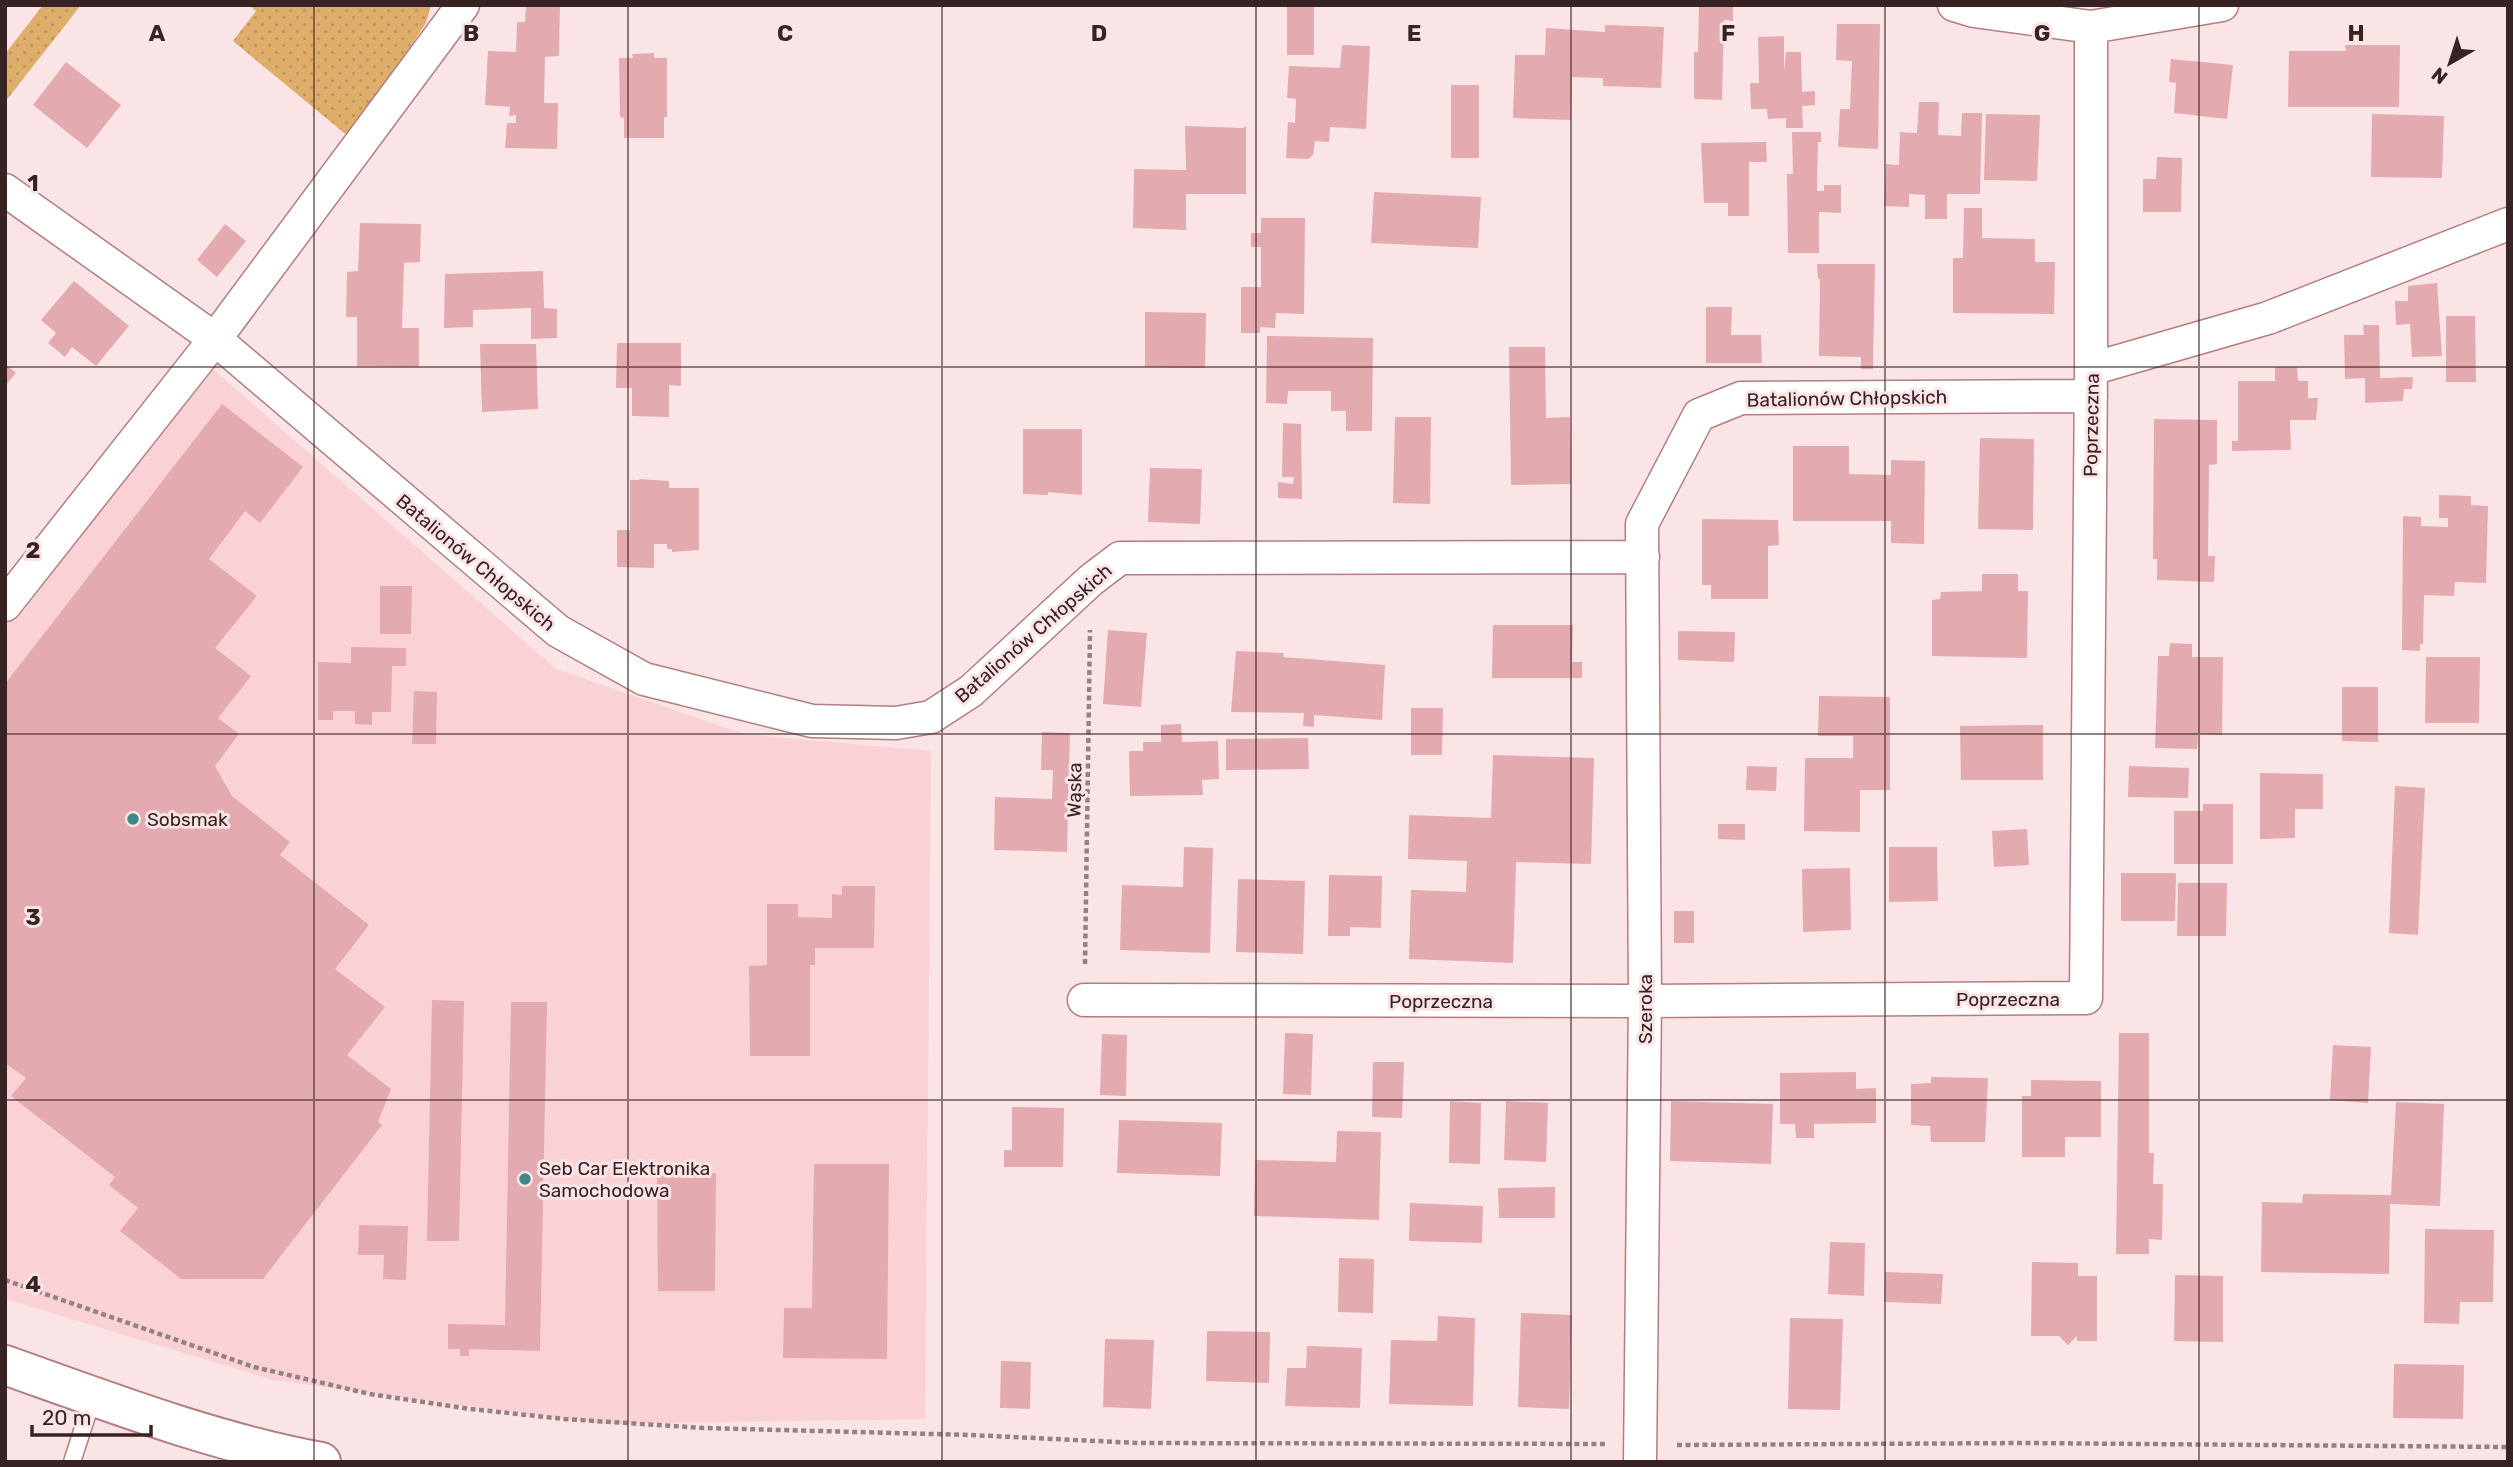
<svg xmlns="http://www.w3.org/2000/svg" width="2513" height="1467" viewBox="0 0 2513 1467" font-family="Rubik,sans-serif">
<style>
.built{fill:#fad2d5}
.grass{fill:url(#grass-dots)}
.building{fill:#e3abaf}
.lines{fill:none;stroke-linecap:round;stroke-linejoin:round}
.service-casing{stroke:#b27e82;stroke-width:19}
.minor-casing{stroke:#b27e82;stroke-width:35}
.secondary-casing{stroke:#b27e82;stroke-width:42}
.path{stroke:#968082;stroke-width:4.5;stroke-dasharray:5 3.5;stroke-linecap:butt}
.service{stroke:#fff;stroke-width:16}
.minor{stroke:#fff;stroke-width:32}
.secondary{stroke:#fff;stroke-width:38}
.grid{fill:none;stroke:#372224;stroke-width:2;stroke-opacity:0.55}
.poi-dot{fill:#418988;stroke:#fbe4e5;stroke-width:2.5}
.labels{text-anchor:middle;stroke-width:6;stroke-linejoin:round;paint-order:stroke}
.street-label{font-size:19px;fill:#372224;stroke:#fbe4e5}
.poi-label{font-size:19px;fill:#372224;stroke:#fbe4e5;text-anchor:start}
.grid-label{font-size:23px;text-anchor:middle;font-weight:bold;fill:#372224;stroke:#fbe4e5;stroke-width:6;stroke-linejoin:round;paint-order:stroke}
</style>
<defs>
<pattern id="grass-dots" width="8" height="8" patternUnits="userSpaceOnUse" patternTransform="scale(1.75)"><rect width="8" height="8" fill="#dfae6b"/><path d="M2 2h.1M6 6h.1" fill="none" stroke="#c0955d" stroke-width="1.8" stroke-linecap="round"/></pattern>
</defs>
<rect width="100%" height="100%" fill="#fbe4e5"/>
<path class="built" d="M206,363L556,669L744,734L931,751L925,1419L603,1424L273,1380L5,1299V628Z"/>
<path class="grass" d="M43,5H81L5,102V54Z
M249,5H431L426,23L398,65V75L349,137L233,41L256,11Z"/>
<path class="building" d="M526,5H560L559,56L545,57L544,103H558L557,149L505,148L507,123H516V115L509,116L510,107L485,105L488,51L516,52L517,22H525Z
M1287,5H1314V55H1287Z
M1699,5L1733,6V21L1724,20L1722,100L1694,99V52H1698Z
M1837,24H1880L1878,149L1838,147L1840,109H1850L1852,61L1836,60Z
M1605,25L1664,27L1661,88L1603,86V78L1572,77L1571,120L1513,118L1515,55H1545L1546,28L1605,32Z
M1784,36V72L1786,52H1801L1802,92L1815,91V105L1802,106L1803,128H1786V118L1768,119L1767,109H1751L1750,83H1759L1758,37Z
M1342,45L1370,46L1366,129L1330,127L1329,142L1315,141L1313,155L1308,159L1286,158L1288,122L1295,123L1296,99L1287,98L1289,66L1340,68Z
M2345,45H2400L2399,107H2288L2289,51H2346Z
M654,53V58H667V117H664V138H624V118L620,117L619,58H633L632,54Z
M2171,59L2233,65L2227,119L2174,113L2176,83L2169,82Z
M66,62L121,105L87,148L33,105Z
M1451,85H1479V158H1451Z
M1919,102H1939L1938,135L1961,136L1962,113H1982L1980,194H1947V219H1925V195L1909,194V207L1884,206L1886,164L1899,165L1900,132L1917,133Z
M1986,114L2040,115L2037,181L1984,180Z
M2372,114L2444,116L2442,178L2371,177Z
M1185,126L1243,128L1246,126V194H1186V230L1133,228L1134,169L1186,170Z
M1792,132H1821V142H1818L1817,191H1824V185H1841V213L1819,212V253H1788L1787,174H1793Z
M1766,142L1767,162H1749V216H1728V203H1704L1701,143Z
M2157,157L2182,158L2181,212H2143V179H2156Z
M1374,192L1481,197L1478,248L1371,243Z
M1964,208H1982V238L2035,239V262H2055L2054,314L1953,313V258H1963Z
M1261,218H1305L1304,314L1276,313L1275,328L1260,327V333H1241V287H1261V247H1251V233H1261Z
M360,223L421,224L420,262L404,263L402,328H419V367L357,366V317H346L347,272L358,271Z
M225,224L246,241L217,277L197,260Z
M1817,264H1875L1873,369H1861V357L1819,356L1820,279H1818Z
M543,271L544,308L557,309V338L531,339V308L473,310V327L444,328L445,274Z
M74,281L129,326L96,366L72,347L65,357L48,343L56,333L41,320Z
M2437,283L2442,356L2412,357L2410,324L2396,325L2395,301H2408V286Z
M1706,307H1732L1731,335H1761L1762,363H1706Z
M1145,312L1206,313L1205,368L1145,367Z
M2446,316H2475L2476,382H2446Z
M2363,325H2379L2380,378L2413,377L2412,389H2404L2403,401L2365,403V378L2345,379L2344,335H2364Z
M1267,336L1373,338L1372,431H1346V411H1331V391H1288L1287,404L1266,403Z
M617,343H681V386L669,385V417L632,416V388H616Z
M480,344H536L538,409L482,412Z
M1509,347H1545L1546,418L1570,417L1571,484L1511,485Z
M5,364L16,373L5,386Z
M2275,367H2297L2298,381H2308V398H2318L2316,420H2290L2291,450L2232,451V441H2238V381H2275Z
M222,404L303,467L260,523L245,511L209,559L257,596L215,648L251,676L218,718L239,734L215,766L232,796L290,842L280,855L369,925L335,969L385,1007L347,1055L391,1089L378,1122L382,1125L263,1279H181L120,1231L138,1208L109,1185L115,1177L11,1096L26,1078L5,1063V684Z
M1395,417H1431L1430,504L1393,503Z
M2154,419L2217,420V464L2209,465L2208,556H2215L2214,582L2157,580V559H2153Z
M1283,423L1301,424L1302,499L1278,498V482L1293,484L1294,477H1282Z
M1023,429H1082V495L1048,492V495L1023,494Z
M1980,438L2034,439L2033,530L1978,529Z
M1793,446H1849V474L1891,475V460L1925,461L1924,544L1891,543V521H1793Z
M1150,468L1202,469L1200,524L1148,522Z
M639,479L669,481V488H699V550L672,552V549H667V544H654V568L617,567V530H630V480H640Z
M2439,495L2471,496V505L2488,506L2486,583L2455,582L2454,596L2424,595L2423,644H2420V651L2402,650L2403,516L2421,517V526L2448,527V518H2439Z
M1702,519L1778,520L1779,545L1768,546V599H1711V585H1702Z
M1982,574H2018V591H2028L2027,658L1932,656V600L1940,599L1941,592L1982,591Z
M380,586H412L411,634H380Z
M1493,625H1573L1572,662H1582V678H1492Z
M1108,630L1147,633L1141,707L1103,704Z
M1678,631L1735,632L1734,662L1678,660Z
M2170,643L2192,644V657H2223L2222,735L2198,734L2197,749L2155,748L2158,656H2169Z
M351,647L406,648V666H392L391,712H372V725L355,724V711H333V720H318V662L351,663Z
M1236,651L1284,653L1283,657L1385,665L1382,720L1314,715V727L1303,726L1304,713L1231,712Z
M2426,657H2480L2479,723H2425Z
M2342,687H2378V742L2342,741Z
M414,691L437,692L436,744H412Z
M1819,696L1890,697V790H1860V832L1804,831L1805,758H1853V736H1818Z
M1411,708H1443L1442,755H1411Z
M1181,724L1182,742L1218,741L1219,779L1202,780L1203,795L1130,796L1129,751H1143V742H1161V725Z
M2043,725V780H1961L1960,726Z
M1042,732L1070,733L1067,852L994,850L995,797L1052,799L1053,770H1041Z
M1308,738L1309,769L1226,770V739Z
M1493,755L1594,758L1591,864L1516,862L1513,963L1409,959L1411,890L1466,892L1467,861L1408,859L1409,815L1491,818Z
M1747,766L1777,767L1776,791L1746,790Z
M2129,766L2189,768L2188,798L2128,797Z
M2260,773L2323,774V809H2295V838L2260,839Z
M2395,786L2425,788L2418,935L2389,933Z
M2203,804H2233V864H2174V811H2203Z
M1718,824H1745V840L1718,839Z
M2027,829L2029,865L1994,867L1992,831Z
M1184,847L1213,848L1210,953L1120,950L1122,885L1183,887Z
M1889,847H1937L1938,901L1889,902Z
M1850,868L1851,930L1803,932L1802,869Z
M2121,873H2176L2175,921H2121Z
M1329,875L1382,876L1381,928L1350,927V936H1328Z
M1238,879L1305,881L1303,954L1236,952Z
M2178,883H2227L2226,936H2177Z
M842,886H875L874,948H815V965H810V1056H750L749,966L767,965V904H798V917L832,918V894L842,895Z
M1674,911H1694V943H1674Z
M432,1000L464,1001L459,1241H427Z
M511,1002H547L540,1351L469,1349V1356H460V1349H448V1324L505,1325Z
M1285,1033L1313,1034L1311,1095L1283,1094Z
M2119,1033H2149V1153H2154L2153,1184H2163L2162,1240L2149,1239V1254H2116Z
M1102,1034L1127,1035L1126,1096L1100,1095Z
M2333,1045L2371,1047L2368,1103L2330,1100Z
M1373,1062H1404L1402,1118L1372,1117Z
M1856,1072V1089L1876,1088V1123L1814,1124V1138H1796L1795,1124H1780V1073Z
M1931,1077L1988,1078L1985,1142H1931L1930,1126L1911,1125V1084L1931,1083Z
M2031,1080L2101,1081V1137H2065V1157H2022V1096H2031Z
M1450,1101L1481,1103L1480,1164L1449,1163Z
M1506,1101L1548,1103L1546,1162L1504,1160Z
M1671,1101L1773,1104L1771,1164L1670,1161Z
M2396,1102L2444,1104L2440,1206L2390,1204L2389,1274L2261,1272L2262,1202L2302,1203L2303,1194L2391,1195Z
M1012,1107L1064,1108L1063,1167H1004V1150H1012Z
M1119,1120L1222,1123L1220,1176L1117,1173Z
M1337,1131L1381,1132L1379,1220L1254,1216L1255,1160L1336,1162Z
M814,1164H889L887,1359L783,1358L784,1308H812Z
M657,1173H716L715,1291H658Z
M1555,1187V1218H1499L1498,1188Z
M1410,1203L1483,1206L1482,1243L1409,1241Z
M359,1225L408,1226L406,1280L383,1279L384,1255H358Z
M2425,1229L2494,1230L2493,1302H2460L2459,1324L2424,1323Z
M1830,1242L1865,1243L1864,1296L1828,1294Z
M1339,1258L1374,1259L1373,1313L1338,1312Z
M2032,1262L2078,1263V1276H2097V1341H2077V1336L2068,1345L2059,1336H2031Z
M1885,1272L1943,1274L1941,1304L1884,1302Z
M2175,1275L2223,1276V1342L2174,1341Z
M1521,1313L1572,1315L1569,1409L1518,1407Z
M1438,1316L1475,1318L1473,1406L1389,1404L1391,1340L1437,1341Z
M1790,1318L1843,1319L1840,1410L1788,1409Z
M1207,1331L1270,1332L1269,1383L1206,1381Z
M1105,1339L1154,1340L1151,1409L1103,1407Z
M1307,1346L1362,1348L1360,1408L1285,1406L1287,1368H1306Z
M1001,1361L1031,1362L1030,1409L1000,1408Z
M2394,1364L2464,1365L2463,1419L2393,1418Z"/>
<g class="lines">
<g class="service-casing">
<path id="service" d="M72,1462L93,1397"/>
</g>
<g class="minor-casing">
<path id="minor" d="M1954,5L1974,11L2091,27L2222,5
M5,190L215,339L558,631L644,679L812,721L896,723L931,717L971,691L1091,580L1120,558L1643,557
M2091,369L2268,318L2508,224
M5,605L215,339L463,5
M1084,1000L1645,1001L2086,998L2091,369V27
M1640,1462L1645,1001L1642,524L1699,415L1741,398L2091,396"/>
</g>
<g class="secondary-casing">
<path id="secondary" d="M5,1365C109,1402 213,1442 321,1462"/>
</g>
<path class="path" d="M1085,964L1090,630
M5,1280L254,1367L370,1394L471,1409L564,1419L704,1428L971,1435L1138,1443L1605,1444
M1677,1445L2024,1443L2508,1447"/>
<use href="#service" class="service"/>
<use href="#minor" class="minor"/>
<use href="#secondary" class="secondary"/>
</g>
<path class="grid" d="M314,5V1462M628,5V1462M942,5V1462M1256,5V1462M1571,5V1462M1885,5V1462M2199,5V1462M5,367H2508M5,734H2508M5,1100H2508"/>
<g class="poi-dot">
<circle cx="133" cy="819" r="7"/>
<circle cx="525" cy="1179" r="7"/>
</g>
<g class="labels">
<g class="street-label">
<text transform="translate(1847 398) rotate(-1)" y="7">Batalionów Chłopskich</text>
<text transform="translate(2091 425) rotate(-89)" y="7">Poprzeczna</text>
<text transform="translate(476 562) rotate(40)" y="7">Batalionów Chłopskich</text>
<text transform="translate(1033 633) rotate(-41)" y="7">Batalionów Chłopskich</text>
<text transform="translate(1074 790) rotate(-89)" y="7">Wąska</text>
<text x="2008" y="1006">Poprzeczna</text>
<text x="1441" y="1008">Poprzeczna</text>
<text transform="translate(1645 1009) rotate(-90)" y="7">Szeroka</text>
</g>
<g class="poi-label">
<text x="147" y="826">Sobsmak</text>
<text x="539" y="1175">Seb Car Elektronika<tspan x="539" dy="22">Samochodowa</tspan></text>
</g>
</g>
<g class="grid-label">
<text x="157" y="41">A</text>
<text x="471" y="41">B</text>
<text x="785" y="41">C</text>
<text x="1099" y="41">D</text>
<text x="1414" y="41">E</text>
<text x="1728" y="41">F</text>
<text x="2042" y="41">G</text>
<text x="2356" y="41">H</text>
<text x="33" y="191">1</text>
<text x="33" y="558">2</text>
<text x="33" y="925">3</text>
<text x="33" y="1292">4</text>
</g>
<rect width="2513" height="1467" fill="none" stroke="#372224" stroke-width="14"/>
<g transform="translate(2450 63) rotate(219)" stroke="#fbe4e5" stroke-width="5" paint-order="stroke">
<path d="M0-5L12 26L0 18L-12 26Z" fill="#372224"/>
<text y="-10" font-size="19" font-weight="bold" text-anchor="middle" fill="#372224">N</text>
</g>
<path d="M32 1425v10h119v-10" fill="none" stroke="#372224" stroke-width="3.5"/>
<text x="42" y="1425" font-size="21" fill="#372224" stroke="#fbe4e5" stroke-width="5" paint-order="stroke">20 m</text>
</svg>
